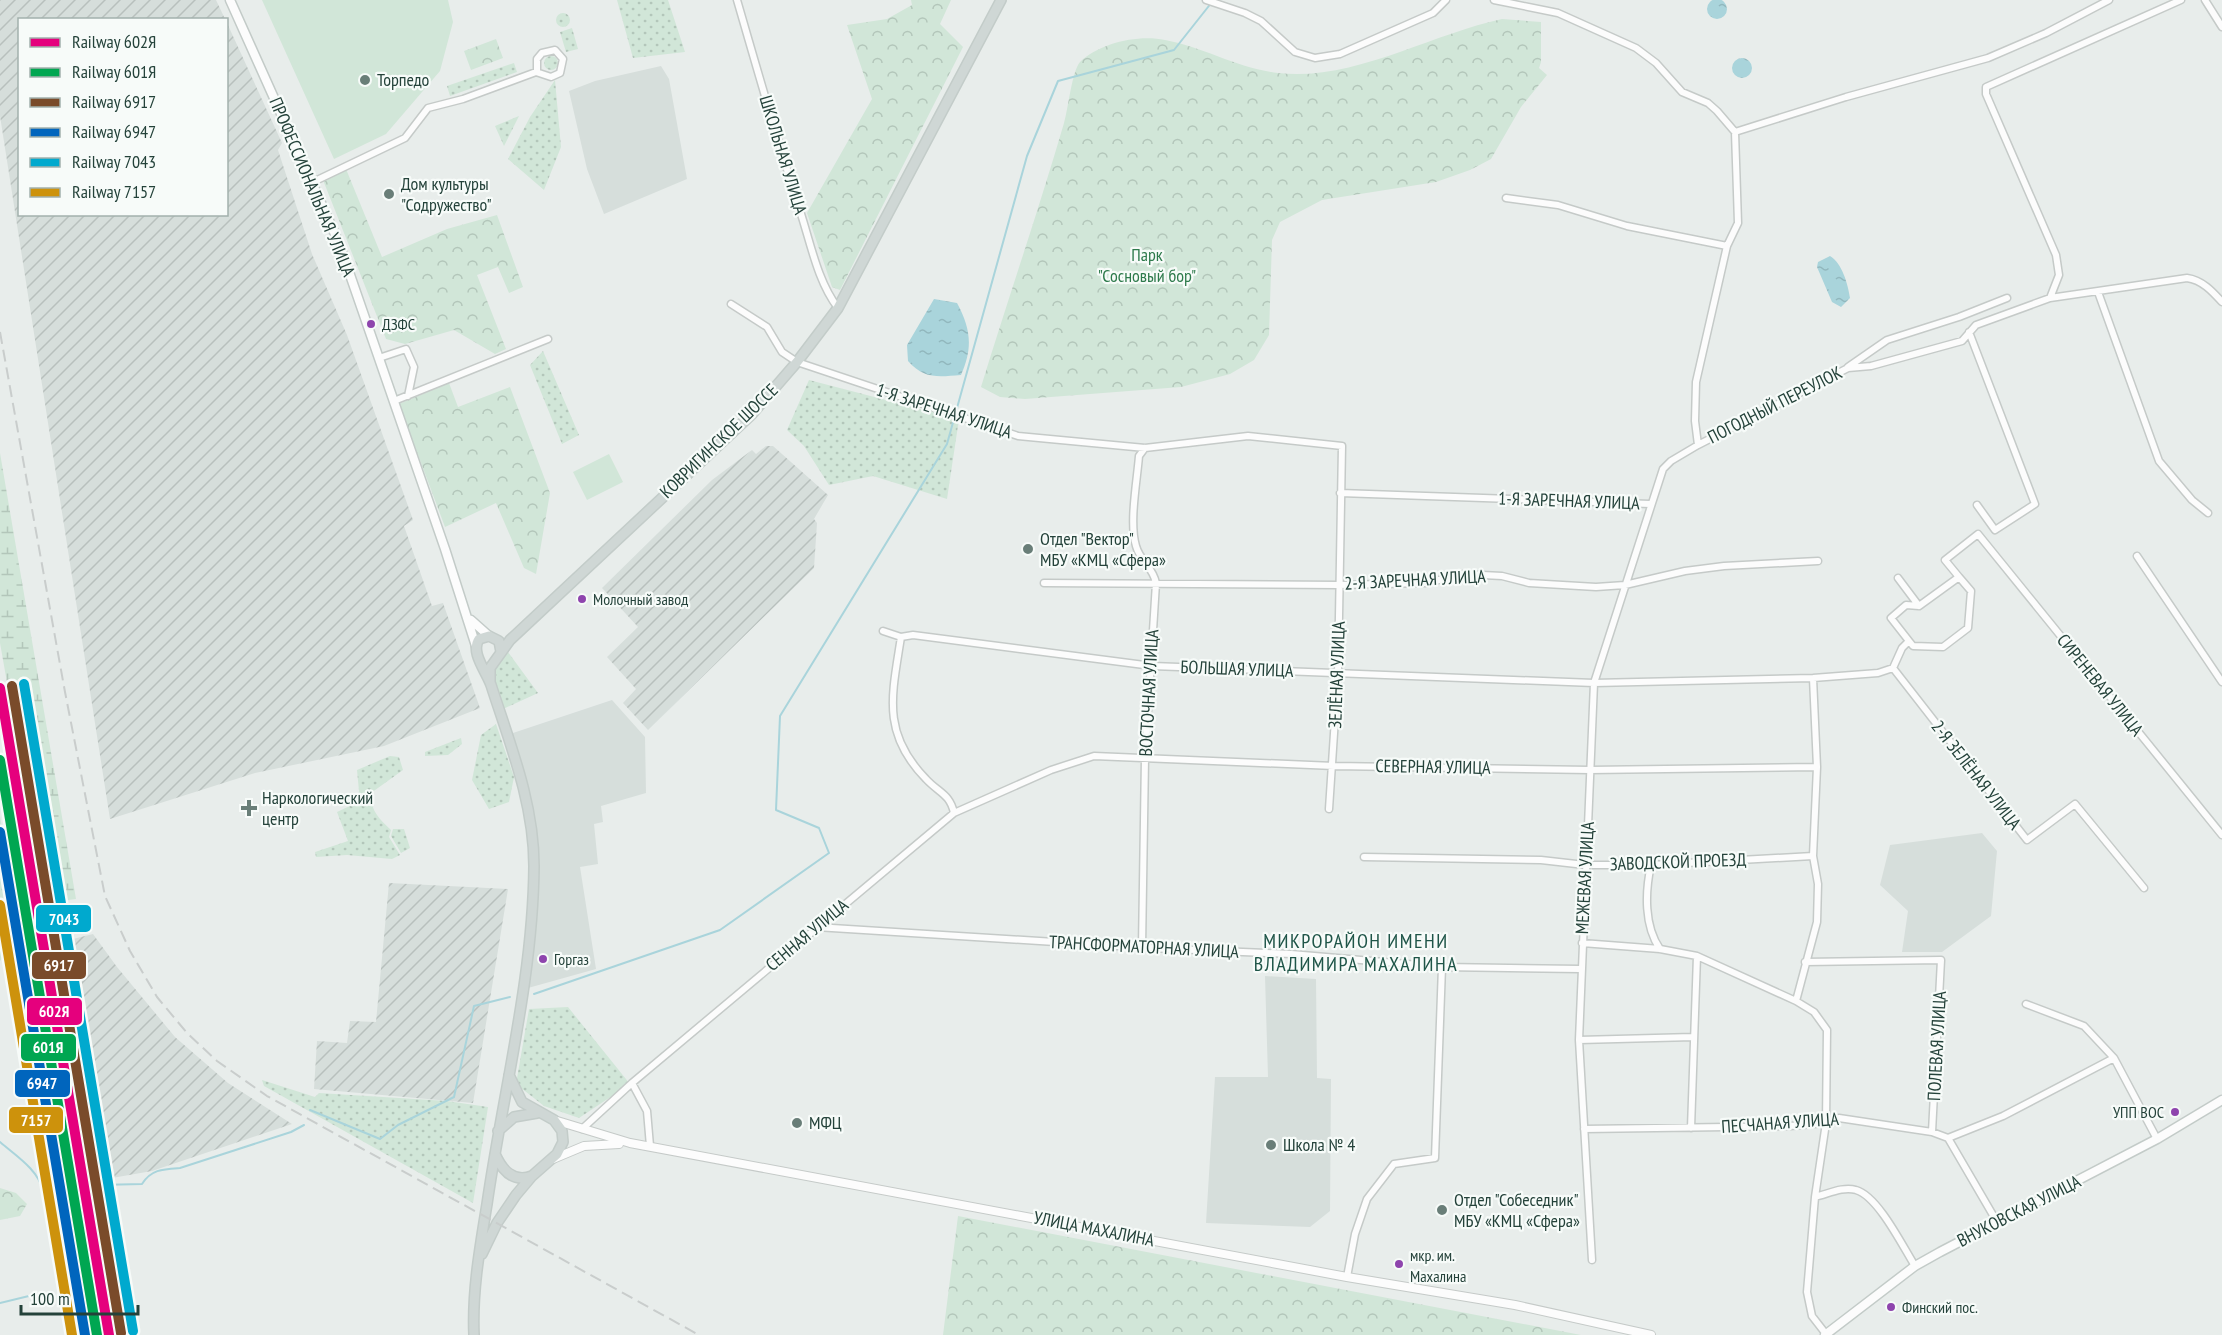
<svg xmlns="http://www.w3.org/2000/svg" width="2222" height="1335" viewBox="0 0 2222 1335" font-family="'PT Sans Narrow',sans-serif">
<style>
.built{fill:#d6dedb}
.industrial{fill:url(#industrial-furrows)}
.grass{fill:url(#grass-dots)}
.forest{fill:url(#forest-crowns)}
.wetland{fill:url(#wetland-marsh)}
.garden{fill:#d1e6d8}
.water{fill:url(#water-ripples)}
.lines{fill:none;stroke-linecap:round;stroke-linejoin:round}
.stream{stroke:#a9d4db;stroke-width:2}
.minor-casing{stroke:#c5cac8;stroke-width:9}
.tertiary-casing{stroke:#c5cac8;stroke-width:10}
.secondary-casing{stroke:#c3cbc8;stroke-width:11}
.primary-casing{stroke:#c3ccc9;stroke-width:12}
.minor{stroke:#fcfcfc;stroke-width:6}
.tertiary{stroke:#fcfcfc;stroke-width:8}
.secondary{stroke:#fcfcfc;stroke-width:8}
.primary{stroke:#cfd7d5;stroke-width:9}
.rail{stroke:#c9cdcc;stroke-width:2;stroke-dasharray:12 6;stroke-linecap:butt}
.rail-1-casing{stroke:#f7fbf9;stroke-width:15}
.rail-2-casing{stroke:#f7fbf9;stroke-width:15}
.rail-3-casing{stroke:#f7fbf9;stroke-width:15}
.rail-4-casing{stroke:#f7fbf9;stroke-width:15}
.rail-5-casing{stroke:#f7fbf9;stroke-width:15}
.rail-6-casing{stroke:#f7fbf9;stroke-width:15}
.rail-1{stroke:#e5007d;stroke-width:10}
.rail-2{stroke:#00a651;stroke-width:10}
.rail-3{stroke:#7a4b2a;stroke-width:10}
.rail-4{stroke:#0065bd;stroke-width:10}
.rail-5{stroke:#00a9ce;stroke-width:10}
.rail-6{stroke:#cd920c;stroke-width:10}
.poi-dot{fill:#697e78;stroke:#f7fbf9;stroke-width:2}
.bus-dot{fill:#8e44ad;stroke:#f7fbf9;stroke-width:2}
.labels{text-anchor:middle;stroke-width:4.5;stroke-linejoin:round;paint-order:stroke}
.bus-label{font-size:16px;fill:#24423a;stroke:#f7fbf9;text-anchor:start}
.poi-label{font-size:18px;fill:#24423a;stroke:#f7fbf9;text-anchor:start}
.street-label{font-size:18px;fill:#24423a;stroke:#f7fbf9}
.park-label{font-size:18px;fill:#2d7a4b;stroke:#f7fbf9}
.neighbourhood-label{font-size:20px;letter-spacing:1.5px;fill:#1f5548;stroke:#f7fbf9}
.line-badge{stroke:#f7fbf9;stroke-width:2}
.badge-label{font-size:16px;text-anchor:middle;font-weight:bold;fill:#fff}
</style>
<defs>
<pattern id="industrial-furrows" width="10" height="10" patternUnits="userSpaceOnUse" patternTransform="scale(1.5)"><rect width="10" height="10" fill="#d6dedb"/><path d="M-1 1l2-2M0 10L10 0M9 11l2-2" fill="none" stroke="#b8c0bd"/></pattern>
<pattern id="grass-dots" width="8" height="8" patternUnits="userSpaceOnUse" patternTransform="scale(1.5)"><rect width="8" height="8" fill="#d1e6d8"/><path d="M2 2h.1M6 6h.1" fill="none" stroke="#b3c6ba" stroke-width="1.8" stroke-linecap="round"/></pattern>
<pattern id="forest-crowns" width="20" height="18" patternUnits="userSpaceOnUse" patternTransform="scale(1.5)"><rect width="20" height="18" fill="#d1e6d8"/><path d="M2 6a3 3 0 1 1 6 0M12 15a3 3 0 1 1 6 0" fill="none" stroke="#b3c6ba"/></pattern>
<pattern id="wetland-marsh" width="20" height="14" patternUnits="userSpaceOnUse" patternTransform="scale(1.5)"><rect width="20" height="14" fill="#d1e6d8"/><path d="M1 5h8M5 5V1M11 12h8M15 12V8" fill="none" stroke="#b3c6ba"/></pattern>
<pattern id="water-ripples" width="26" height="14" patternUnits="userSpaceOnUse" patternTransform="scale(1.5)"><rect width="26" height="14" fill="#a9d4db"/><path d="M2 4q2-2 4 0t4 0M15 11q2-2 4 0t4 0" fill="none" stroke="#91b7bd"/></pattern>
</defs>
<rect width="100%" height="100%" fill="#e8edeb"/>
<path class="built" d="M661,66L669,79L687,179L604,214L587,169L569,91L595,81Z
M612,700L645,737L646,793L601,806L603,822L594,824L598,864L580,867L596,969L528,988L537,915L539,848L535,819L510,734Z
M1982,833L1997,851L1991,916L1942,952H1902L1908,911L1880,885L1890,845Z
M1265,976L1316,979L1317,1078L1331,1079L1330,1211L1310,1227L1206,1223L1215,1077H1268Z"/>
<path class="industrial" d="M0,0H216L225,19L20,20V214H226L227,23L282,143L278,150L312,254L347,335L413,520L404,526L432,606L443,603L480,708L384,746L255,773L110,819L0,116Z
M766,446H773L828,495L814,519L817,523L814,568L648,730L623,703L636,689L607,657L638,627L602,588L712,480L752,450L756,454Z
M389,883L508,889L473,1103L314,1089L317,1041L347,1043L350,1021L376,1022Z
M93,934L117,967L175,1037L228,1083L292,1124L152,1171L112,1178L61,942Z"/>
<path class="grass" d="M617,0H668L685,52L633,58Z
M556 20a7 7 0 1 1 14 0a7 7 0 1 1-14 0Z
M572,28L578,49L566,52L560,32Z
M544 63a7 7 0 1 1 14 0a7 7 0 1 1-14 0Z
M514,63L517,72L450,96L447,86Z
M555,80L561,147L544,190L508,159L530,117Z
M519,116L504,146L495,126Z
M543,351L579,435L562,444L530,365Z
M809,380L959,419L947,499L873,476L829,485L804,446L787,430Z
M508,652L538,693L503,709L493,673Z
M496,724L514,777L509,802L489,809L472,780L481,735Z
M461,738L462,744L448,755L425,756V752Z
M390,756L399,757L403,770L371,793C370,810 379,819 391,830L389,837L400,855L392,859L347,855L316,857L315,852L348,841L337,812L356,803L359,791L357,770Z
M393,829H404L410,848L401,853L391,836Z
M568,1007L630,1084L579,1118L544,1106L516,1084L529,1009Z
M262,1080L315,1097L319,1093L447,1101L488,1107L473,1203L264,1086Z"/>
<path class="forest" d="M911,0H951L940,24L963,47L840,290L832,287L807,213L872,99L847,25L887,19L912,5Z
M1502,19L1541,22V62L1539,68L1547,75L1521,107L1491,159L1470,170L1436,182L1322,200L1280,222L1272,240L1269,335L1254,360L1230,374L1181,387L1025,399L1000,397L981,387C1008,299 1038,212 1064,123C1068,110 1072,71 1080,62C1099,43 1139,34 1165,40C1204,47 1236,68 1278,73C1352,82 1431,34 1502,19Z
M496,39L503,58L471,70L464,51Z
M346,169L382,257L447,229L497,215L523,287L509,293L498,267L477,275L506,349L495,354L454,330L405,344L386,339L323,180Z
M449,383L458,407L510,387L550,493L536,574L524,568L496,503L445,527L399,404Z
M0,1188L16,1193L27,1204L20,1216L0,1220Z
M958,1216L1581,1335H943Z"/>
<path class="wetland" d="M0,453L76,899L60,901L56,917L64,976L54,974L46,926L51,917V902H46L0,643Z
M0,816L18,920L5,955L0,961Z"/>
<path class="garden" d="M262,0H448L453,22L440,71L386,134L334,159Z
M609,454L623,482L587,500L573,472Z"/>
<path class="water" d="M1707 9a10 10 0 1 1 20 0a10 10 0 1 1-20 0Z
M1732 68a10 10 0 1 1 20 0a10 10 0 1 1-20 0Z
M1830,256C1842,263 1848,284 1850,298L1841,307L1832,302L1817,267L1818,262Z
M934,299L957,303C971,329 973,348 961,375C937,377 924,379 908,361L907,345Z"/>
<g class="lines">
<path class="stream" d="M534,994L720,930L829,853L819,828L776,810L780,716L947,444L1027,156L1058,81L1174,50L1212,2
M310,1110L380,1139L398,1125L454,1097L474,1006L510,997
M0,1142C15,1155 39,1170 43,1191C63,1195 82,1200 98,1185L142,1184C151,1169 164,1169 180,1168L291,1132L304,1125
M0,1303L33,1295"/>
<g class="minor-casing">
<path id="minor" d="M737,0C758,72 778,143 801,214C811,245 818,282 838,308
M1206,0L1245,13L1261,21L1295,52L1315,58L1340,54L1433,13L1446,0
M1494,0L1558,13L1636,48L1656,63L1682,92L1708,103L1717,111L1735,132
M2205,0L2222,27
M1735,132L1846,97L1988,58L2046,33L2109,0
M313,182L405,138L428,108L463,99L536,72L551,77L560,73L563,59L555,50L542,53L537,59V72
M1506,198L1558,205L1627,226L1727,246
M2098,292L2159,461L2192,500L2208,513
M2050,298L2059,275L2056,255L1986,94V87L2181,0
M731,304L767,327L782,352L797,362L1018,436L1145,448L1248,436L1342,446L1338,673L1329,809
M1969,332L2035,504L1995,530L1977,505
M379,358L406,349L414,367L408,396
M1848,367L1887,340L1959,317L2007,298
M394,401L548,339
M1698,445L1695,421L1696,382L1727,246L1738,223L1735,132
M1340,493L1650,504
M2137,556L2222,682
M1898,578L1919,606
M1044,583L1339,585L1427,583L1463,574L1502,576L1529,583L1596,587L1625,585L1685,571L1724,566L1818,561
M883,631L901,637L913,635L1152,666L1594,683L1813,678L1878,673L1893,668L2027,840L2075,804L2144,888
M901,637C892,695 881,733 926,779C939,793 950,794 954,813
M1909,641L1913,646L1943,647L1968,628L1971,591L1959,577
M1893,668L1902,648L1909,641L1891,618L1906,605L1919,606L1959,577L1945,560L1978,534L2222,835
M1364,857L1541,860L1585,865H1651L1813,856
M1651,865C1645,892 1644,926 1660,949
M816,927L1149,948L1291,954L1442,967L1580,969
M1582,943L1660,949L1697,956L1796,1001L1814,1012L1827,1030L1826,1123L1815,1197L1807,1292L1812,1316L1826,1334
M1142,947L1145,758L1156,583C1153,567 1140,561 1136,546C1129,523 1137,481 1139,456L1145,448
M1805,962L1941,960L1932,1132
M1796,1001L1817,922L1818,884L1813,856L1817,767L1813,678
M2026,1004L2084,1026L2114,1058L2157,1139
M1579,1040L1693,1037
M632,1083L647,1111L650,1146
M1691,1128L1697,956
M582,1129L632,1083L954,813L1051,770L1094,756L1334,766L1590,770L1817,767
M1584,1129L1790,1126L1826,1123L1839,1118L1932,1132L1948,1138L1997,1222
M1948,1138L2003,1116L2114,1058
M1815,1197C1828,1194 1843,1186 1856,1190C1878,1196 1903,1247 1915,1266
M1592,1260L1579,1040L1594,683L1663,469L1671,461L1698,445L1848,368L1871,366L1962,341L1976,325L2050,298L2187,278C2202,280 2212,291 2222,302
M1347,1277L1355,1234L1367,1199L1394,1164L1435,1158L1442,967"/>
</g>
<g class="tertiary-casing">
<path id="tertiary" d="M554,1120L630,1143L1347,1277L1515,1305L1651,1335
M553,1159L584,1146L619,1144"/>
</g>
<g class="secondary-casing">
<path id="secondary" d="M230,0L339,243L445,549L476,646
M471,620L489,636
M1825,1335L1915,1266L1940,1252L2157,1139L2222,1100"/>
</g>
<g class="primary-casing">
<path id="primary" d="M490,682V668L510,640L752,414L797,362L838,308L1001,0
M498,1131L514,1117L537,1113
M495,1154C502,1170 513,1183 532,1176
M482,1254L497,1223L516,1195L532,1176L557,1154L563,1142L562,1131L554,1120L522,1102L509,1075
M474,1335C472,1291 480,1247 487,1204C503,1092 533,980 534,866C534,803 510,744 491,685C486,671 470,652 479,639L489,636L499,641L501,652"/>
</g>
<use href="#minor" class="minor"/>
<use href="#tertiary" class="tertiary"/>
<use href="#secondary" class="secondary"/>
<use href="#primary" class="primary"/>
<path class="rail" d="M0,332L65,692L105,896L130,951L157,997L187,1033L217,1061L267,1096L699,1335"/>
<g class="rail-1-casing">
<path id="rail-1" d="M0,688L109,1335"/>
</g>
<g class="rail-2-casing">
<path id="rail-2" d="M0,760L97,1335"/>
</g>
<g class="rail-3-casing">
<path id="rail-3" d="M12,686L121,1333"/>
</g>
<g class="rail-4-casing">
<path id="rail-4" d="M0,832L85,1335"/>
</g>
<g class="rail-5-casing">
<path id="rail-5" d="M24,684L133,1331"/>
</g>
<g class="rail-6-casing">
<path id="rail-6" d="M0,905L72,1335"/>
</g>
<use href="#rail-1" class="rail-1"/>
<use href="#rail-2" class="rail-2"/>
<use href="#rail-3" class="rail-3"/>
<use href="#rail-4" class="rail-4"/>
<use href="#rail-5" class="rail-5"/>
<use href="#rail-6" class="rail-6"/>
</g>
<g class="poi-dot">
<circle cx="365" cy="80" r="6"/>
<circle cx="389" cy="194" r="6"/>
<circle cx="1028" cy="549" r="6"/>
<path d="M246 799h6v6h6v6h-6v6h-6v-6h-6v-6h6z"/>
<circle cx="797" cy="1123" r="6"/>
<circle cx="1271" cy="1145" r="6"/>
<circle cx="1442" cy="1210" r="6"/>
</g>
<g class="bus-dot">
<circle cx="371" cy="324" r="5"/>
<circle cx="582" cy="599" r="5"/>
<circle cx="543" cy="959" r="5"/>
<circle cx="2175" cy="1112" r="5"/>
<circle cx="1399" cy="1264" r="5"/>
<circle cx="1891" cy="1307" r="5"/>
</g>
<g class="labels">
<g class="bus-label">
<text x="382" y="330">ДЗФС</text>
<text x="593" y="605">Молочный завод</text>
<text x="554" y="965">Горгаз</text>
<text x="2164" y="1118" text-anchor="end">УПП ВОС</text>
<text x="1410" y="1261">мкр. им.<tspan x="1410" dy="21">Махалина</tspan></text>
<text x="1902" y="1313">Финский пос.</text>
</g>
<g class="poi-label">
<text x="377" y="86">Торпедо</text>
<text x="401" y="190">Дом культуры<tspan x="401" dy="21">"Содружество"</tspan></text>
<text x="1040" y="545">Отдел "Вектор"<tspan x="1040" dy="21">МБУ «КМЦ «Сфера»</tspan></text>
<text x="262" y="804">Наркологический<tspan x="262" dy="21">центр</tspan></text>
<text x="809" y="1129">МФЦ</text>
<text x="1283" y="1151">Школа № 4</text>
<text x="1454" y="1206">Отдел "Собеседник"<tspan x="1454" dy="21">МБУ «КМЦ «Сфера»</tspan></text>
</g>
<g class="street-label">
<text transform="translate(783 155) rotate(73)" y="6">ШКОЛЬНАЯ УЛИЦА</text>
<text transform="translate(312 187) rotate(67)" y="6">ПРОФЕССИОНАЛЬНАЯ УЛИЦА</text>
<text transform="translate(1775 405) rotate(-27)" y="6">ПОГОДНЫЙ ПЕРЕУЛОК</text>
<text transform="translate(944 411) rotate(18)" y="6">1-Я ЗАРЕЧНАЯ УЛИЦА</text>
<text transform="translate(719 441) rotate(-44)" y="6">КОВРИГИНСКОЕ ШОССЕ</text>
<text transform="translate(1569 501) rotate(2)" y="6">1-Я ЗАРЕЧНАЯ УЛИЦА</text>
<text transform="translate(1415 580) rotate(-3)" y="6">2-Я ЗАРЕЧНАЯ УЛИЦА</text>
<text transform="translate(1237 669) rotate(2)" y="6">БОЛЬШАЯ УЛИЦА</text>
<text transform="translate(1337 675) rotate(-88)" y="6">ЗЕЛЁНАЯ УЛИЦА</text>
<text transform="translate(2100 685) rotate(51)" y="6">СИРЕНЕВАЯ УЛИЦА</text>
<text transform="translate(1149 693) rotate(-87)" y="6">ВОСТОЧНАЯ УЛИЦА</text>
<text transform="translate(1433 767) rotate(1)" y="6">СЕВЕРНАЯ УЛИЦА</text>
<text transform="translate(1976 775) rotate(52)" y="6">2-Я ЗЕЛЁНАЯ УЛИЦА</text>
<text transform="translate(1678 862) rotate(-2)" y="6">ЗАВОДСКОЙ ПРОЕЗД</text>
<text transform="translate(1585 878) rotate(-87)" y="6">МЕЖЕВАЯ УЛИЦА</text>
<text transform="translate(807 935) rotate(-40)" y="6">СЕННАЯ УЛИЦА</text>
<text transform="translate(1144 947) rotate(3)" y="6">ТРАНСФОРМАТОРНАЯ УЛИЦА</text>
<text transform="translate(1937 1046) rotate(-87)" y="6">ПОЛЕВАЯ УЛИЦА</text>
<text transform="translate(1780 1123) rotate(-4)" y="6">ПЕСЧАНАЯ УЛИЦА</text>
<text transform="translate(2019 1211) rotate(-27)" y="6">ВНУКОВСКАЯ УЛИЦА</text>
<text transform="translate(1094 1229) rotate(11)" y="6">УЛИЦА МАХАЛИНА</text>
</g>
<g class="park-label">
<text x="1147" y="261">Парк<tspan x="1147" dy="21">"Сосновый бор"</tspan></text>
</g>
<g class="neighbourhood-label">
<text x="1356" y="948">МИКРОРАЙОН ИМЕНИ<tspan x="1356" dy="23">ВЛАДИМИРА МАХАЛИНА</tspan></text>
</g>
</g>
<g class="line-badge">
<rect x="35" y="904" width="57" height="29" rx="6" fill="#00a9ce"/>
<rect x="31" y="951" width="56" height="29" rx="6" fill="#7a4b2a"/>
<rect x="26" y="997" width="57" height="29" rx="6" fill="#e5007d"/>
<rect x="20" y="1033" width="57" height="29" rx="6" fill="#00a651"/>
<rect x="14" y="1069" width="57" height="29" rx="6" fill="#0065bd"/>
<rect x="8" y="1106" width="56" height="28" rx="6" fill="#cd920c"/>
</g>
<g class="badge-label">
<text x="64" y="925">7043</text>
<text x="59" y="971">6917</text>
<text x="54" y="1017">602Я</text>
<text x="48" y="1053">601Я</text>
<text x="42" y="1089">6947</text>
<text x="36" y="1126">7157</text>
</g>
<rect x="18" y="18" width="210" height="198" fill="#f7fbf9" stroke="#a3b1ad" stroke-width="1.5"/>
<rect x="30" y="38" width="30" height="9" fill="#e5007d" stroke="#a3b1ad" stroke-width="1.5"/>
<text x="72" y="48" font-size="18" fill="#24423a">Railway 602Я</text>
<rect x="30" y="68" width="30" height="9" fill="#00a651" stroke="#a3b1ad" stroke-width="1.5"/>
<text x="72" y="78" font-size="18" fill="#24423a">Railway 601Я</text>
<rect x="30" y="98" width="30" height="9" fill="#7a4b2a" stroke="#a3b1ad" stroke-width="1.5"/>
<text x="72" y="108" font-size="18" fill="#24423a">Railway 6917</text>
<rect x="30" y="128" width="30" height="9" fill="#0065bd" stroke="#a3b1ad" stroke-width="1.5"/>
<text x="72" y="138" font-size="18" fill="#24423a">Railway 6947</text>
<rect x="30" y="158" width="30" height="9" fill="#00a9ce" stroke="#a3b1ad" stroke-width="1.5"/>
<text x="72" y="168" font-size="18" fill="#24423a">Railway 7043</text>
<rect x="30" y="188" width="30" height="9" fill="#cd920c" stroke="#a3b1ad" stroke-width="1.5"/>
<text x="72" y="198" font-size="18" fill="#24423a">Railway 7157</text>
<path d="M21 1305v9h117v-9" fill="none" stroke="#24423a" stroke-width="3"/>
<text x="30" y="1305" font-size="18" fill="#24423a" stroke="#f7fbf9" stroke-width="4.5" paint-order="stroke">100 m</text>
</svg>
